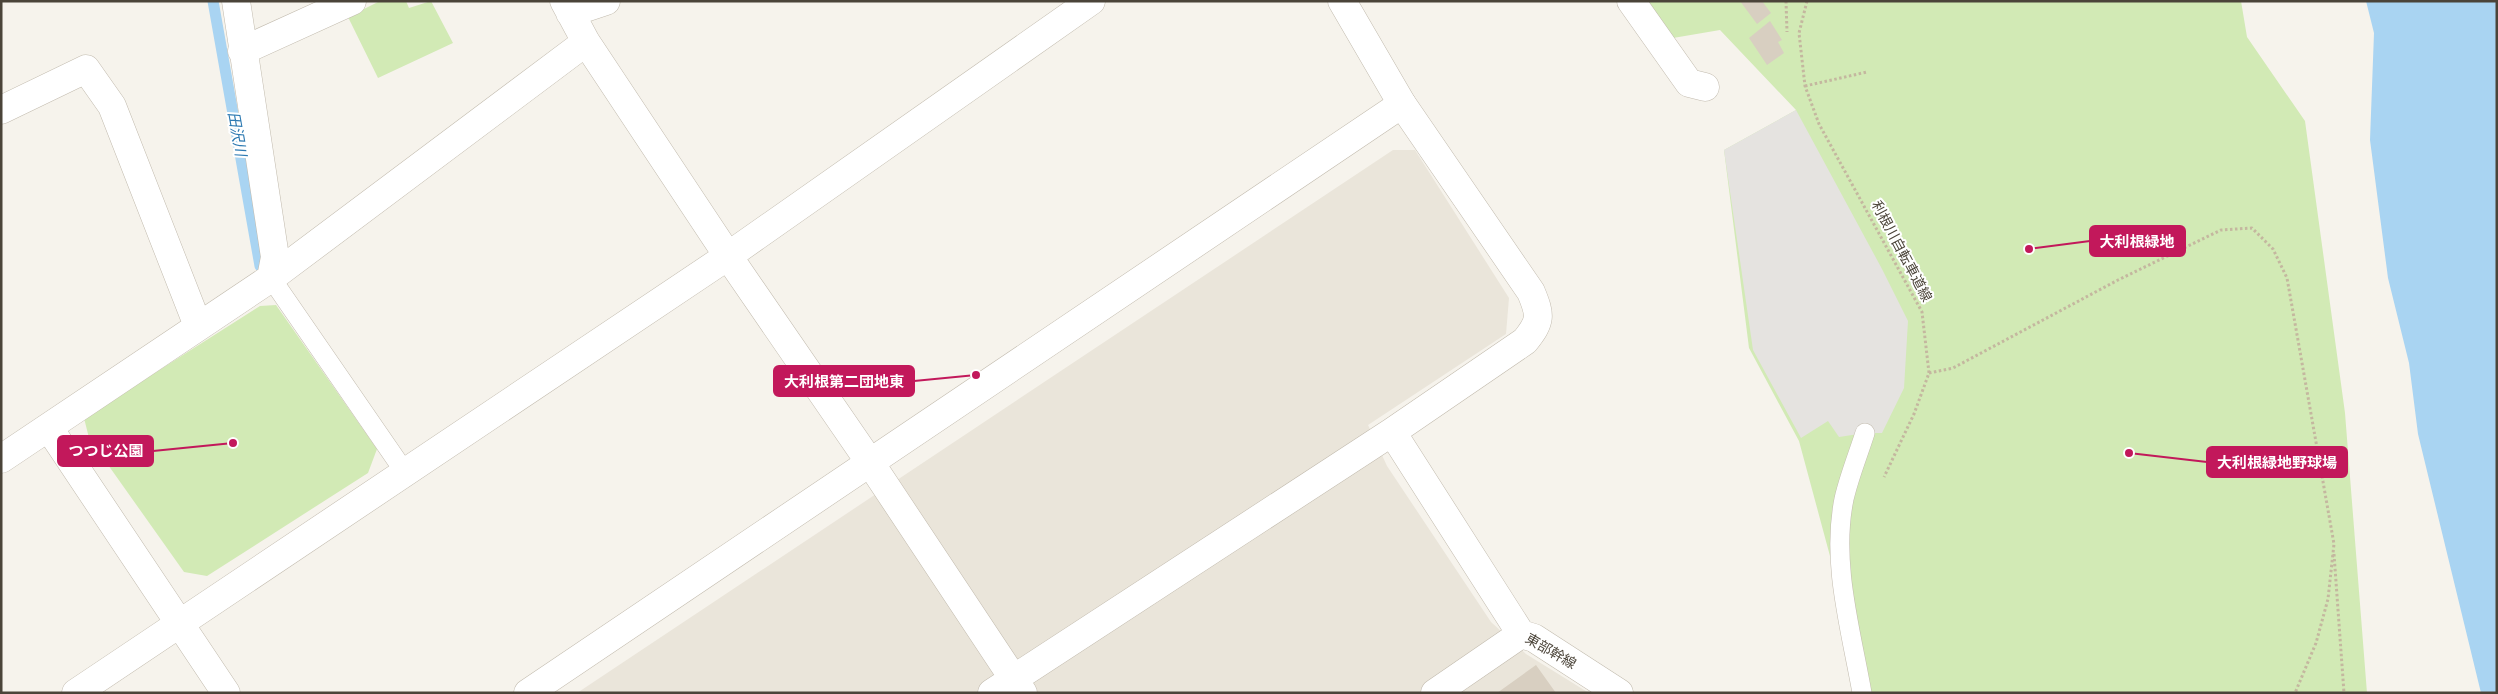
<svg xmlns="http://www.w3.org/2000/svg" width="2498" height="694" viewBox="0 0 2498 694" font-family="Inter,'Noto Sans JP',sans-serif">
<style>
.residential{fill:#eae5da}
.green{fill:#d2eab5}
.parking{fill:#e5e3e0}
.water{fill:#a9d4f2}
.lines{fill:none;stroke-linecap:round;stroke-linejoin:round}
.stream{stroke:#a9d4f2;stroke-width:11}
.building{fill:#d8cfc1}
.service-casing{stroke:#c2bbae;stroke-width:20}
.minor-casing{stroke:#c2bbae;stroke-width:29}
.tertiary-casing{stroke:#c2bbae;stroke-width:29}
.path{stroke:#c4b79f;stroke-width:3;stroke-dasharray:2.5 2.5;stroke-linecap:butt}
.service{stroke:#fff;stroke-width:19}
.minor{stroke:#fff;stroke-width:28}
.tertiary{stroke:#fff;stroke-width:28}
.labels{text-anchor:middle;stroke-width:4;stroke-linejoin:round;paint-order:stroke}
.street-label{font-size:14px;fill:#4b4439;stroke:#fff}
.water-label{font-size:15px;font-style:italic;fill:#2e7ab2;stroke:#fff}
.leader{fill:none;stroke:#c2185b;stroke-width:2}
.callout-dot{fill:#c2185b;stroke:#fff;stroke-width:2}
.callout{fill:#c2185b;stroke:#c2185b;stroke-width:2}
.callout-label{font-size:15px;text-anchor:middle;font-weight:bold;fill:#fff}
</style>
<rect width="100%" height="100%" fill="#f6f3ec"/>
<path class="residential" d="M1393,150H1415L1509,298L1506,334L1368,425L1387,466L1491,622L1526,654L1589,693H577Z"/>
<path class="green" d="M380,1H406L409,8L431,1L453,43L378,78L348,17Z
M1648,1H2241L2247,37L2305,121L2345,413L2367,693H1854L1837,582L1799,441L1749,348L1724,150L1796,110L1720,30L1673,38Z
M276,305L377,449L368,473L207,576L184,572L89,438L84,418L260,306Z"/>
<path class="parking" d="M1796,110L1882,269L1908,321L1904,388L1882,433H1865L1839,437L1828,421L1801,438L1753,350L1724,150Z"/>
<path class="water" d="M2366,1H2497V693H2481L2418,434L2409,363L2388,278L2370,140L2374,33Z"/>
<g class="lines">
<path class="stream" d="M213,1L260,266"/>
</g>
<path class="building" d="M1740,1H1762L1771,13L1757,24Z
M1770,21L1782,40L1778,42L1784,53L1767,65L1749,38Z
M1536,665L1556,693H1497Z"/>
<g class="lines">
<g class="service-casing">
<path id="service" d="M271,278L404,471
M1862,693C1851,630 1831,563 1844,499C1849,477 1858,455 1865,433"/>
</g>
<g class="minor-casing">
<path id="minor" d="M236,1L275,257L271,278
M564,1L586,42L728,256L869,461L1023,693
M1631,1L1689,83L1705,87
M570,13L606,1
M242,51L352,1
M1,110L86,69L112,106L198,326
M49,428L226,693
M1392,432L1521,634
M1,459L271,278L586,42
M1521,634L1534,638L1619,693
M76,693L728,256L1091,1
M992,693L1392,432L1525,341C1541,321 1541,316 1531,292L1402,104L1342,1
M1435,693L1521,634"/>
</g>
<g class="tertiary-casing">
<path id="tertiary" d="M528,693L1402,104"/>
</g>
<path class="path" d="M1786,1L1787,32
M1807,1L1799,33L1805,86L1819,124L1922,312L1929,373L1914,414L1884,477
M1805,86L1867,72
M1929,373L1953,368L2118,280L2221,230L2252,228L2273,249L2287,278L2334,544L2328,599L2316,643L2295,693
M2334,554L2344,693"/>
<use href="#service" class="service"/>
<use href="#minor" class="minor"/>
<use href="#tertiary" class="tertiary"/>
</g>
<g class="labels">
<g class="street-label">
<text transform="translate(1902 251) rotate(62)" y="5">利根川自転車道線</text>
<text transform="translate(1551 651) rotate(30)" y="5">東部幹線</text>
</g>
<g class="water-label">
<text transform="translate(237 134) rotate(80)" y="5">田沢川</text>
</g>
</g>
<path class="leader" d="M2029 249L2090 241M976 375L914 381M233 443L153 451M2129 453L2207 462"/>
<g class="callout-dot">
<circle cx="2029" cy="249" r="5"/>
<circle cx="976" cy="375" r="5"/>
<circle cx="233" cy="443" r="5"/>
<circle cx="2129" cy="453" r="5"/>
</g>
<g class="callout">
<rect x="2090" y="226" width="95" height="30" rx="5"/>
<rect x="774" y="366" width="140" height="30" rx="5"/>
<rect x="58" y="436" width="95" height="30" rx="5"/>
<rect x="2207" y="447" width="140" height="30" rx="5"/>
</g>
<g class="callout-label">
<text x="2137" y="247">大利根緑地</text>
<text x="844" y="387">大利根第二団地東</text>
<text x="106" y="456">つつじ公園</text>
<text x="2277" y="468">大利根緑地野球場</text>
</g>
<rect width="2498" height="694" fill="none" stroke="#4b4439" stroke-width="5"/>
</svg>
